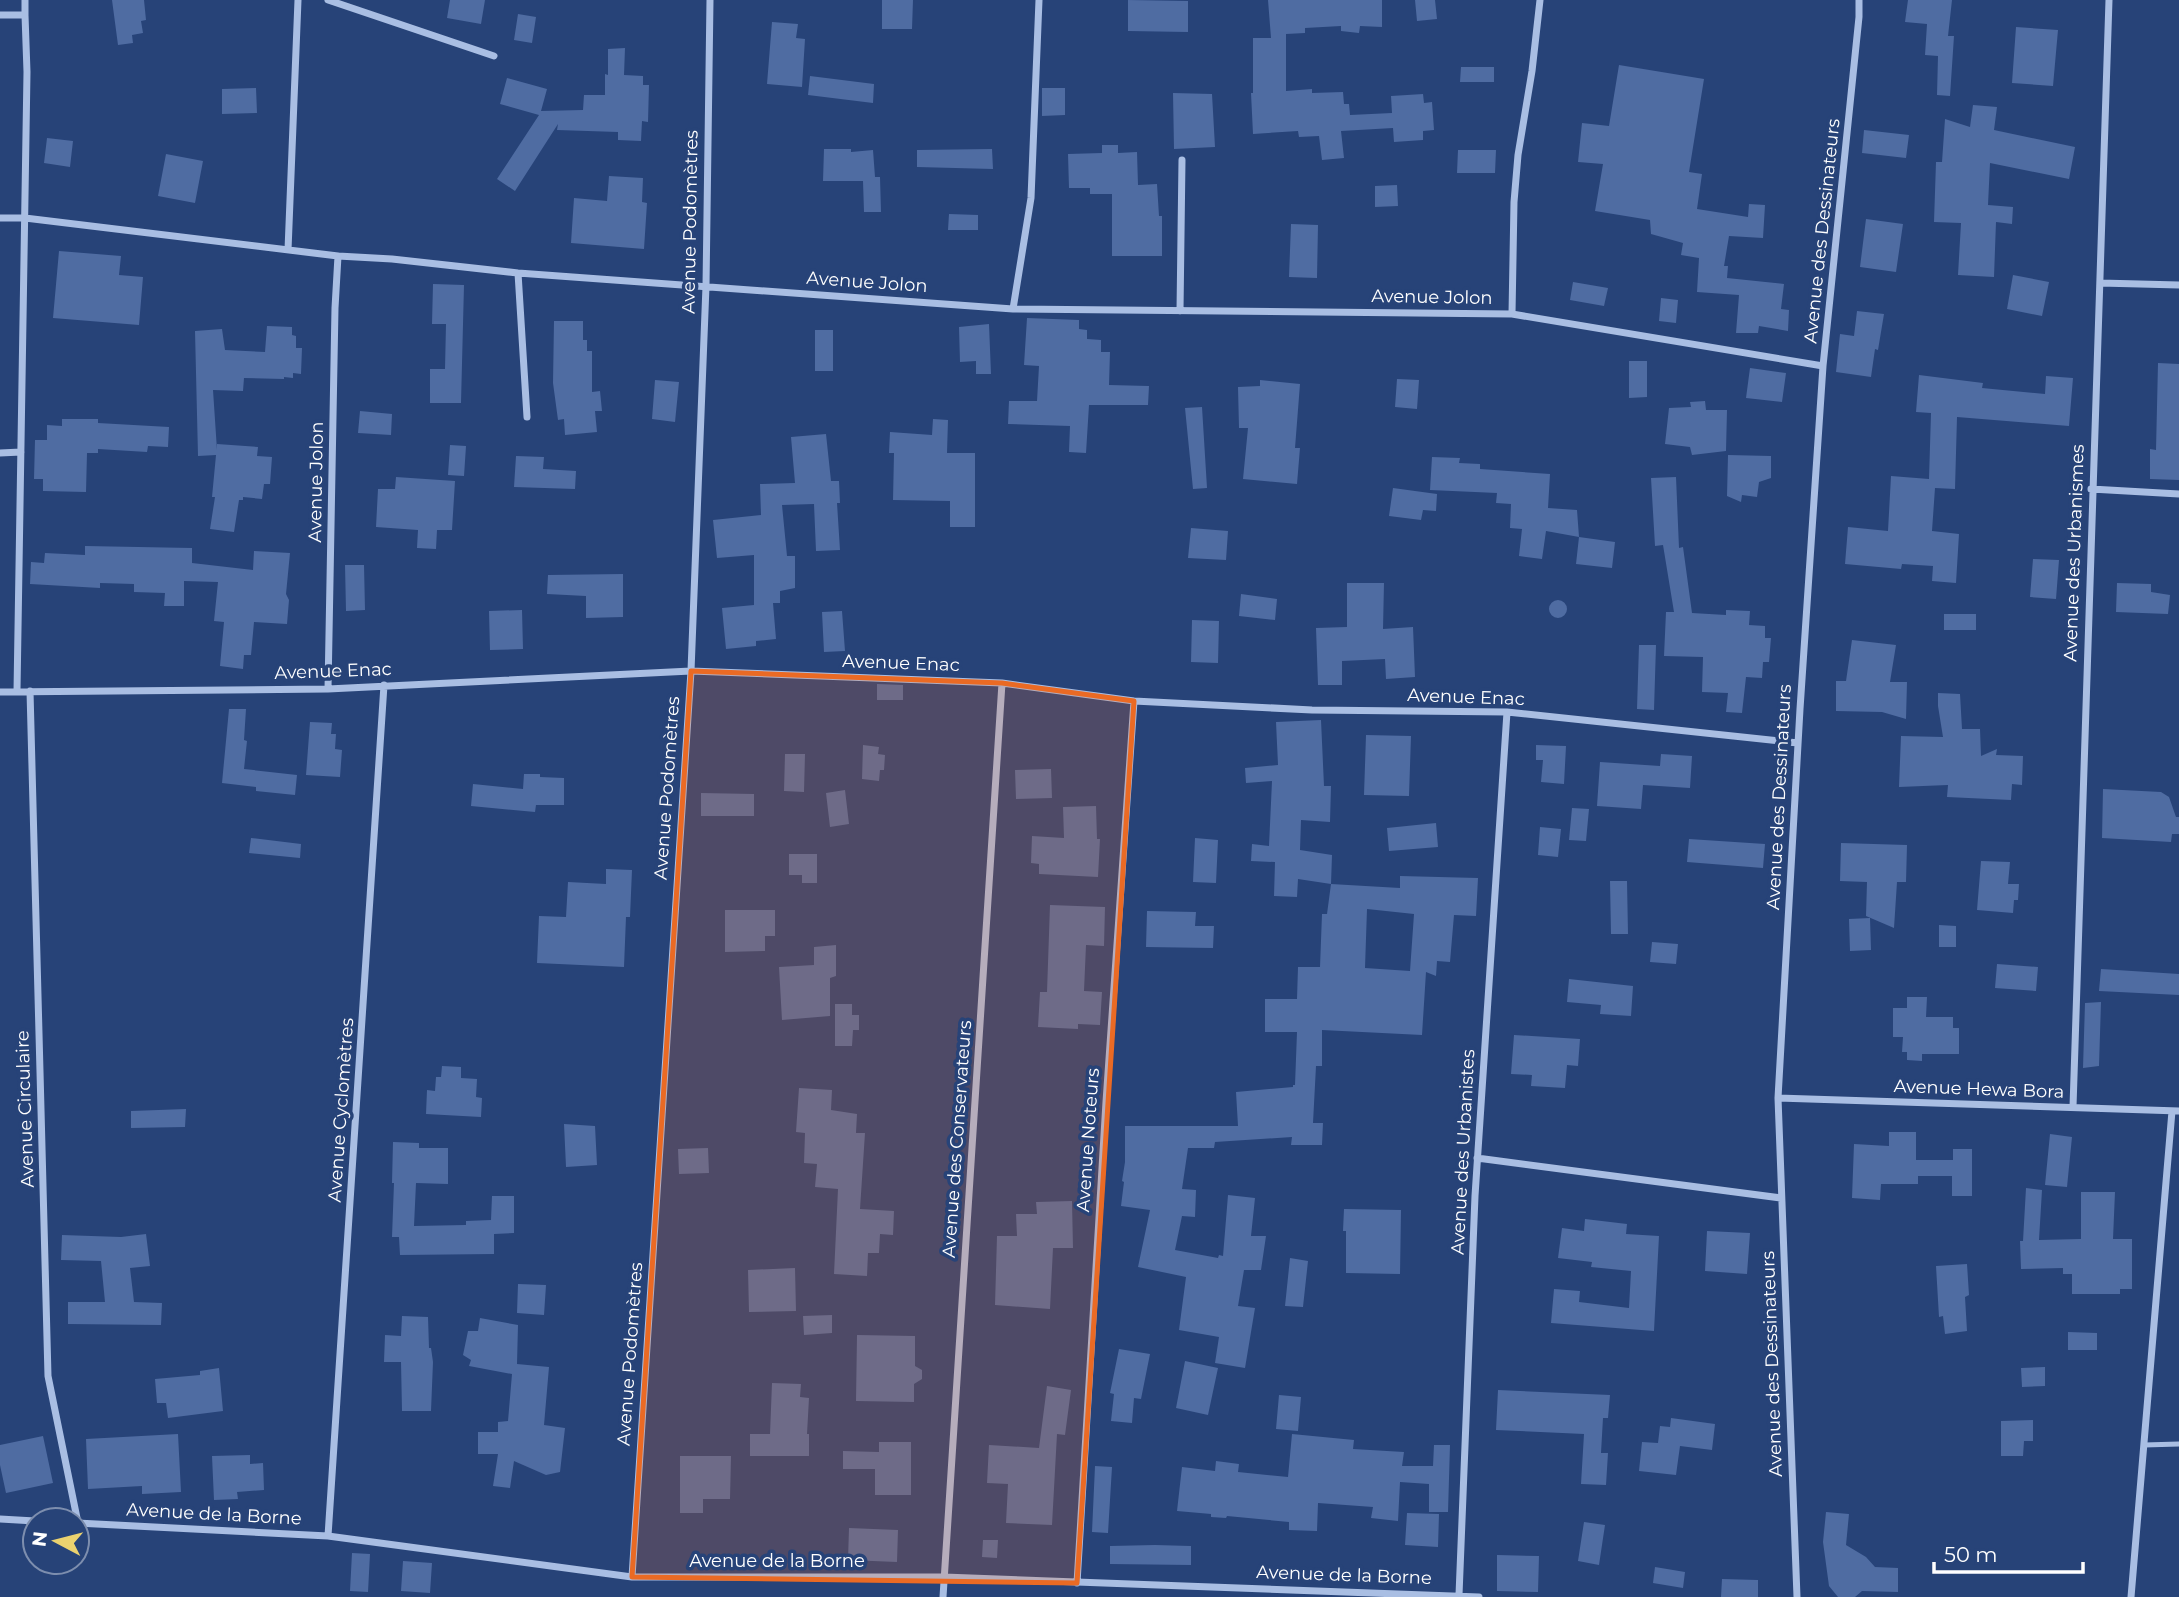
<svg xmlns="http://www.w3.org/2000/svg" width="2179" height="1597" viewBox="0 0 2179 1597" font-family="Montserrat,sans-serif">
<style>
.building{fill:#4f6ca2;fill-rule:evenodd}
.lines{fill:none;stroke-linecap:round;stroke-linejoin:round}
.service{stroke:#a9bee3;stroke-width:5}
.minor{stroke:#a9bee3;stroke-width:7}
.marked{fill:#ea6a24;fill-opacity:0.2;stroke:#ea6a24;stroke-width:5;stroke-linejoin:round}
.labels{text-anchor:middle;stroke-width:7;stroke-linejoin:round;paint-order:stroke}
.street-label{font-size:18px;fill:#fff;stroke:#274378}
</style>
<rect width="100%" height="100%" fill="#274378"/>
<path class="building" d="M112,0H144L146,20L141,21L143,33L132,35L133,43L118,45Z
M450,0H485L481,24L447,18Z
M882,0H913L912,29H882Z
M1128,0L1188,1V32L1128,31Z
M1268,0H1382V27L1360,26L1359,33L1341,31V26L1305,28V33L1286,34V91L1312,89V93L1343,92L1344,104H1349L1350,115L1392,113L1391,96L1423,94L1424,103L1432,102L1434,130L1423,131V140L1394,142L1393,128L1341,131L1344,158L1322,160L1319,136L1299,137L1298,131L1253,134L1251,93H1253V38H1271Z
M1415,0H1435L1437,19L1417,21Z
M1908,0H1952L1948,36H1954L1950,96L1937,95L1938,56L1925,55L1927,24L1905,22Z
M518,14L536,17L532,43L514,40Z
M772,22L798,24L796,38L805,39L802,87L767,84Z
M2016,27L2058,30L2053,86L2012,83Z
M625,48L624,75L643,76V85H649L648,122L642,121L641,141L618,140V132L557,130L558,124L515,191L497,179L539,115L500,104L507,78L547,89L541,111L583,110L584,95H605V74L608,75V49Z
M1619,65L1704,79L1689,172L1702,174L1697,209L1748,217L1749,204L1765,205L1763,238L1729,236L1724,266H1728L1727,278L1784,284L1781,309L1789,310L1788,331L1759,326L1758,333H1736L1739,295L1697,292L1699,258L1681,255L1683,243L1651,234L1650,220L1595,211L1603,164L1578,162L1582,123L1609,126Z
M1461,67H1494V82H1460Z
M810,76L874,84L873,103L808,95Z
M256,88L257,113L222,114V89Z
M1042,88H1065V115L1042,116Z
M1173,93L1212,94L1215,147L1174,149Z
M1973,105L1997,107L1994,130L2075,147L2069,179L1990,163L1988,205L2013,207L2012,224L1996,222L1994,277L1958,275L1961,223L1934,222L1936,162H1942L1945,119L1970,127Z
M1864,130L1909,135L1906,158L1862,153Z
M47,138L73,141L70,167L44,163Z
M1102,145H1118V153L1137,152L1138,185L1157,184L1159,216H1162V256H1112V194H1090V188H1069L1068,154L1102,153Z
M824,149H851V152L873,150L875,177H880L881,212H864L863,181H823Z
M992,149L993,169L917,167V150Z
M1458,150H1496L1495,173H1457Z
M166,154L203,161L195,203L158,196Z
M609,176L643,178L642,202L647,203L644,249L571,243L574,198L607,201Z
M1397,185L1398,206L1375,207V186Z
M949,214L978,215V230H948Z
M1866,219L1903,224L1896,272L1860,267Z
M1291,224L1318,225L1317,278L1289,277Z
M59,251L121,256L119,275L143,277L139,325L53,318Z
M2013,275L2049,282L2042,316L2007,309Z
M1573,282L1608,288L1604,306L1570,300Z
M433,284L464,285L461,403H430V369H445L446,324H432Z
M1661,298L1678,300L1676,323L1659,321Z
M1857,311L1884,314L1878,350L1875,349L1871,377L1836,372L1840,334L1854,336Z
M1027,318L1079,320V329L1087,330V339L1101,340V352H1110L1109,385L1149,386L1148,405H1089L1086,453L1069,452L1070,426L1008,424L1009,401H1037L1039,366L1024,365Z
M554,321H583V340H587V351H592V392L600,391L602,411H595L597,432L565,435L564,419L558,420L553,383Z
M989,324L991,374H976V361L960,362L959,327Z
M267,326L292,327V335L296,336V348H302L301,374L293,373V378L284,377V379L244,378L243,391L213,390L217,450V444L258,447L257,456L272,457L270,484H264L262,499L243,497V500H239L234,532L210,529L215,497H212L216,455L198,456L195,331L222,329L225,350L265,352Z
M815,330H833V371H815Z
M1629,361H1647V397L1629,398Z
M2158,363L2179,364V480L2150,479V449L2156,450Z
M1750,368L1786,373L1782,402L1746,398Z
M1919,375L1983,383L1982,388L2045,394L2046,376L2073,378L2069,426L1957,417L1955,489L1935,488L1932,531L1959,534L1956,583L1932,581L1933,566L1902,564L1901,569L1845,564L1848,527L1888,531L1891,476L1929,479L1931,413L1916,412Z
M1397,379L1419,380L1417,409L1395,407Z
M655,380L679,382L675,422L652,419Z
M1260,380L1300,384L1295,448H1300L1297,484L1243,479L1248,428H1239L1238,387L1260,386Z
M1705,401L1706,410H1727L1726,451L1692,455L1690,447L1665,444L1669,408L1691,407L1690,402Z
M1202,407L1207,488L1193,489L1185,408Z
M360,411L392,414L391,435L358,433Z
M62,419H98V423L169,427L168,447L148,446L147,452L98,449V453H87L86,492L43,491V479H34L35,440H47V425L62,426Z
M933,419L948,420L947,453H975V527H950V501L893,500L894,453H889L890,432L932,435Z
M826,434L831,481H839L840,503H837L840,550L816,551L814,504L782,505L787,556H795V588L780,591V603H773L776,639L756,641V646L726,649L722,608L754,605V555L717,558L713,520L761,515L760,484L795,483L791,437Z
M450,445L466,446L464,476L448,475Z
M1728,455L1771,456V478L1759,482L1757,497L1742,495L1741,502L1727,496Z
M516,456L544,457L543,469L576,471L575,489L514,487Z
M1432,457L1460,458L1459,463L1480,464V469L1550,474L1548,508L1577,510L1579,537L1546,531L1542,559L1519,556L1522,529L1510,528L1511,504L1496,503L1497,493L1430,490Z
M396,477L455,481L452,530H437L436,549L417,548L418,530L376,527L378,489H395Z
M1676,477L1679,548L1683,547L1692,613L1726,615V610L1750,611L1749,625L1765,626V638H1771L1769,662H1763L1762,678L1746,677L1742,713L1726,712L1728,693L1702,692L1703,657L1664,656L1666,612H1674L1663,545L1655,546L1651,478Z
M1393,488L1437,494L1436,511L1423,510L1421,520L1389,516Z
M1191,528L1228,531L1226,560L1188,558Z
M1579,537L1615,542L1612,568L1576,564Z
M85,546L192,548V563L253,570L254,551L290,553L286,594L289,600L287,624L254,622L251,655H244L243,669L220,666L224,622L214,621L218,582L184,581V606H164L165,593L134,592V584L100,583V588L30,584L31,562L44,563L45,553L85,555Z
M2033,559L2059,560L2056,599L2030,597Z
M345,565H364L365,610L346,611Z
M623,574V617L586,618V596L547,594L548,575Z
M1347,583H1384L1383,629L1413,627L1415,677L1386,679L1385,659L1342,661V685H1318L1316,628L1347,627Z
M2117,583L2151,584V592L2170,595L2168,614L2116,612Z
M1241,594L1277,599L1275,620L1239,616Z
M1549 609a9 9 0 1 1 18 0a9 9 0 1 1-18 0Z
M522,610L523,649L490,650L489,611Z
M842,611L845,651L824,652L822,612Z
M1944,614H1976V630H1944Z
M1192,620L1219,621L1218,663L1191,662Z
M1852,640L1896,645L1890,682H1907L1906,719L1882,712L1836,711V681H1846Z
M1639,645H1656L1654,710L1637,709Z
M877,684L903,685V700H877Z
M1938,693L1960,694L1962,729H1980L1981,756L1997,749L1996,755L2023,756L2022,785L2012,784L2011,800L1947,797L1948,785L1899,787L1901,736L1943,737L1938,706Z
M229,709H246L244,740L247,741L244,769L297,775L295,795L256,791V787L222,783Z
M1321,720L1324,786H1331L1330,822L1301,820L1300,850L1332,855L1331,884L1298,879L1297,897L1274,896L1275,862L1251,861L1252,844L1269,846L1272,781L1246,783L1245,768L1278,765L1276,722Z
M310,722L332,723L331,734H336L335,749L342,750L340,777L306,775Z
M1366,735L1411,736L1409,796L1364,795Z
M863,745L879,747L878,754L885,755L884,770H880L879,781L862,779Z
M1536,745L1566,746L1564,784L1541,782L1543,760H1536Z
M785,754H805L804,792L784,791Z
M1661,754L1692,756L1690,788L1643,785L1641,809L1597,806L1600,762L1660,766Z
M1051,769L1052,798L1016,799L1015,770Z
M524,774H540V777L564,778V805H536L535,812L471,806L473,784L523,789Z
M2103,789L2161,792L2169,797L2176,817H2179V834H2172L2171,842L2102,838Z
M845,790L849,824L830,827L826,793Z
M701,793L754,794V816H701Z
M1096,806L1097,839H1100L1098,877L1039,874V864L1031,863L1032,836L1064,838L1063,807Z
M1572,808L1589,809L1586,841L1569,840Z
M1436,823L1438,847L1389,851L1387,828Z
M1540,827L1561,829L1558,857L1538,855Z
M251,838L301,844L300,858L249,853Z
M1195,838L1218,840L1216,883L1193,882Z
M1689,839L1765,844L1763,868L1687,862Z
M1841,843L1907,845L1906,882H1897L1894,928L1866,916L1867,882L1840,881Z
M789,854H817V883H802V875H789Z
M1981,861L2010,862L2008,884H2019L2018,900H2014L2013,913L1977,910Z
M606,869L632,870L630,917H626L624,967L537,963L539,916L566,917L568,882L606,884Z
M1400,876L1478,878L1476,916L1454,915L1450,962L1437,961L1436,976L1426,972L1422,1035L1322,1030V1066H1316L1313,1123H1323L1322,1145H1291L1292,1137L1215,1142L1214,1148H1188L1182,1189L1196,1190L1195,1217L1182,1216L1175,1250L1218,1258L1219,1255L1223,1256L1228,1195L1255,1198L1251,1236H1266L1261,1270H1244L1238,1306L1255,1308L1245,1368L1215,1363L1219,1337L1179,1330L1186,1277L1138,1267L1150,1210L1121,1206L1124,1182L1122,1181L1125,1162V1126H1238L1236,1092L1293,1087V1085H1295L1297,1032H1265V999H1297L1298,967H1320L1322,914H1327L1331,884L1400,888ZM1367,909L1414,914L1410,971L1365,968Z
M1610,881H1627L1628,934H1611Z
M1050,905L1105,907L1104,946L1086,945L1084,991L1102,992L1100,1025L1078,1024V1029L1038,1027L1040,992H1047Z
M725,910H775V936H765V951L725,952Z
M1147,911L1196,912L1195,926H1214L1213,948L1146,947Z
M1870,918L1871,950L1850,951L1849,919Z
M1939,925L1956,926V947H1939Z
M1652,942L1678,944L1676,964L1650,962Z
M836,945V976L830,978V1016L782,1020L779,967L814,965V947Z
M1997,964L2038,967L2036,991L1995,988Z
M2101,969L2179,974V995L2099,991Z
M1569,979L1633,986L1631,1016L1600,1014L1601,1005L1567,1002Z
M1907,997H1927L1926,1017H1953V1028H1959V1054H1922V1061L1907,1060V1052H1902L1903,1037H1893V1008H1907Z
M2101,1002L2099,1066L2083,1068L2085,1003Z
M835,1004H852V1015H859V1030H853L852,1046H835Z
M1514,1035L1580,1039L1578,1066L1567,1065L1565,1088L1531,1086L1532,1075L1511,1074Z
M442,1066L461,1067V1078L477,1079L476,1097L482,1098L481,1117L426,1114L427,1090L435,1091L436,1077H441Z
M799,1088L832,1090L831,1110L857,1114L856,1133H865L860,1209L894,1211L893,1235L880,1234L879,1253H868L867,1276L834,1274L838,1189L815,1187L817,1164L804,1163L805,1133L796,1132Z
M186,1109L185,1127L131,1128V1111Z
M564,1124L595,1126L597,1165L566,1167Z
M1889,1132H1916V1160H1953V1149H1972V1196H1952V1176H1918V1184H1881L1880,1200L1852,1198L1854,1144L1889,1146Z
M2050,1134L2072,1137L2067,1187L2045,1185Z
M393,1142L419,1143V1148H448V1184L416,1183L414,1226L466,1225V1221L491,1220L492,1196H514V1233L494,1234V1254L400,1255L399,1237H392L394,1183H392Z
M708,1148L709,1173L679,1174L678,1149Z
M2026,1188L2042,1190L2039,1240L2081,1239V1192H2115L2113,1239H2132V1289H2120V1294H2072V1274H2063V1268L2021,1269L2020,1241H2023Z
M1072,1201L1073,1248H1053L1050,1309L995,1305L997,1236H1017L1016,1214H1037L1036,1202Z
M1344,1209L1401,1210L1400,1274L1346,1273V1231H1343Z
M1585,1219L1627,1224L1626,1234L1659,1236L1654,1331L1551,1323L1554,1289L1580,1291L1579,1302L1629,1308L1631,1271L1591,1267L1592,1262L1558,1258L1562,1228L1584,1231Z
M1707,1231L1750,1233L1747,1274L1705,1271Z
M146,1234L150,1266L130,1268L134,1302L162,1303L161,1325L68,1324V1302H105L101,1261L61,1260L62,1235L121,1237Z
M1290,1258L1308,1261L1303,1307L1285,1306Z
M1967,1264L1969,1295L1965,1297L1967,1331L1945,1334L1943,1316L1939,1317L1936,1266Z
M795,1268L796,1311L749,1312L748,1270Z
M518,1284L546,1285L544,1315L517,1313Z
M832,1315V1333L804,1335L803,1316Z
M402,1316L428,1317L429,1348H431L433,1362L431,1411H402L401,1362H384L385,1335L401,1336Z
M480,1318L518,1325L517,1364L549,1367L544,1425L565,1428L560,1472L546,1475L514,1461L510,1488L493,1486L498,1454H478V1432H498V1422L508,1421L512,1374L469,1366L471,1360L463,1355L468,1331H478Z
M2068,1332L2097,1333V1350H2068Z
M857,1335L915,1336V1366L922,1370V1379L914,1384V1402L856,1401Z
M1119,1349L1150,1354L1141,1399L1134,1398L1132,1423L1111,1421L1114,1394L1110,1393Z
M1185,1361L1218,1368L1208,1415L1176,1408Z
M2045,1367V1386L2022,1387L2021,1368Z
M219,1368L223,1411L168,1418L166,1403H157L155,1379L200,1375V1371Z
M772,1383L801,1384L800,1397L809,1398L807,1434H809V1456H750V1434H770Z
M1047,1386L1071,1390L1065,1435L1057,1434L1052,1525L1006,1523L1008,1484L987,1483L989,1445L1039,1448Z
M1498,1390L1610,1395L1608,1418H1603L1601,1453H1608L1606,1485L1581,1484L1584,1434L1496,1430Z
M1279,1395L1301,1397L1298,1431L1276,1429Z
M1671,1418L1715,1424L1712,1450L1680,1446L1676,1475L1639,1471L1642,1442L1658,1443L1660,1426L1670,1427Z
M2033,1420V1441H2024L2023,1456H2001V1421Z
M178,1434L181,1492L142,1494V1486L88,1489L86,1439Z
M1292,1434L1354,1440L1353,1449L1404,1452L1402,1466H1433L1434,1445H1450L1448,1512H1429V1484L1400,1482L1398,1521L1371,1518L1373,1507L1318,1503L1317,1531L1289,1530V1522L1227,1516L1226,1518L1211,1517V1514L1177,1511L1182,1467L1215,1471L1216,1461L1239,1464L1238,1472L1288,1477Z
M43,1436L53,1483L6,1493L0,1465V1445Z
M879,1442H911V1495H875V1469H843V1451L879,1452Z
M250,1455V1464L263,1463L264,1490L237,1492L238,1499L214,1500L212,1456Z
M680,1456H731L730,1499H703V1513H680Z
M1095,1466L1112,1467L1108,1533L1092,1532Z
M1826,1512L1849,1514L1846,1545L1866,1557L1875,1567L1898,1568V1592L1862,1591L1855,1597H1838L1829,1586L1823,1542Z
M1407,1513L1439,1514L1438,1547L1405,1545Z
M1584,1522L1605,1525L1599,1565L1578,1561Z
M849,1528L898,1530L897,1562L848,1560Z
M983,1540H998L997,1558L982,1557Z
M1155,1545L1191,1546V1565L1110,1564V1546Z
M352,1553L370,1554L368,1592L350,1591Z
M1497,1555L1539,1556L1538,1592L1497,1591Z
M403,1561L432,1563L430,1593L401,1591Z
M1655,1567L1685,1572L1683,1588L1653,1583Z
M1722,1579L1758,1580V1597H1721Z"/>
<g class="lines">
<path class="service" d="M2144,1445L2179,1444"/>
<path class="minor" d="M25,0V15
M328,0L494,56
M0,15H25L27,72L17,691
M0,218H25L338,256
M288,250L298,0
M518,273L527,417
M2100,283L2179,285
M1013,309L1031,198L1039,0
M1180,311L1182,160
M1512,314L1514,202L1518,155L1532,71L1540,0
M0,453L21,452
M2091,489L2179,494
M328,689L335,308L338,256L392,259L518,273L1013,309L1512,314L1823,366
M30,691L48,1376L78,1523
M0,692L328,689L691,671L1002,683L1134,701L1312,710L1507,712L1798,743
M1778,1098L2179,1111
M2073,1107L2109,0
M1477,1158L1781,1198
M0,1519L35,1521
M77,1523L328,1536L632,1577H944L1479,1597
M328,1536L384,685
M632,1577L691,671L706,286L710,0
M1077,1583L1106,1102L1134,701
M1459,1595L1475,1196L1507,712
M943,1597L1002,683
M1797,1597L1778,1098L1800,709L1823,366L1859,17V0
M2131,1597L2172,1111"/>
</g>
<path class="marked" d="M691,671L1002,683L1134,701L1077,1583L632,1577Z"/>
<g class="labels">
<g class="street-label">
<text transform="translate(690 222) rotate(-89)" y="6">Avenue Podomètres</text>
<text transform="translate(1822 231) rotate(-84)" y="6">Avenue des Dessinateurs</text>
<text transform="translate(867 282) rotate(4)" y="6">Avenue Jolon</text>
<text transform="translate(1432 297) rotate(1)" y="6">Avenue Jolon</text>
<text transform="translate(316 482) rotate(-89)" y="6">Avenue Jolon</text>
<text transform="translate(2074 553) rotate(-88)" y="6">Avenue des Urbanismes</text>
<text transform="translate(901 663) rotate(2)" y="6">Avenue Enac</text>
<text transform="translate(333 671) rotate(-2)" y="6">Avenue Enac</text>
<text transform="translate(1466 697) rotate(2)" y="6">Avenue Enac</text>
<text transform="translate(667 788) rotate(-86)" y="6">Avenue Podomètres</text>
<text transform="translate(1779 797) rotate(-87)" y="6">Avenue des Dessinateurs</text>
<text transform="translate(1979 1089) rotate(2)" y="6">Avenue Hewa Bora</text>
<text transform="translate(25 1109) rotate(-92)" y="6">Avenue Circulaire</text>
<text transform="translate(341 1110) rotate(-86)" y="6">Avenue Cyclomètres</text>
<text transform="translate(957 1139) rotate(-86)" y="6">Avenue des Conservateurs</text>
<text transform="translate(1088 1140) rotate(-86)" y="6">Avenue Noteurs</text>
<text transform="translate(1463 1152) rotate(-87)" y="6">Avenue des Urbanistes</text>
<text transform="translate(630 1354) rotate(-86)" y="6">Avenue Podomètres</text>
<text transform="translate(1772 1364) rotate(-92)" y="6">Avenue des Dessinateurs</text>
<text transform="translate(214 1514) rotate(3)" y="6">Avenue de la Borne</text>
<text x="777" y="1567">Avenue de la Borne</text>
<text transform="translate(1344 1575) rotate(2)" y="6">Avenue de la Borne</text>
</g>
</g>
<g transform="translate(56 1541) rotate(277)"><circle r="33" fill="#274378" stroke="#7d8eae" stroke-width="2"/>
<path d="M0-5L12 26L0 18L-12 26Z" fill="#ebd26f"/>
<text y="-10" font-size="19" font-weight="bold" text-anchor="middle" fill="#ffffff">N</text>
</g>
<path d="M1934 1562v10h149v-10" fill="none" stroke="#ffffff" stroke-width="3.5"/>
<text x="1944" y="1562" font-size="21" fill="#ffffff" stroke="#274378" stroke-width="5" paint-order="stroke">50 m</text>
</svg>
